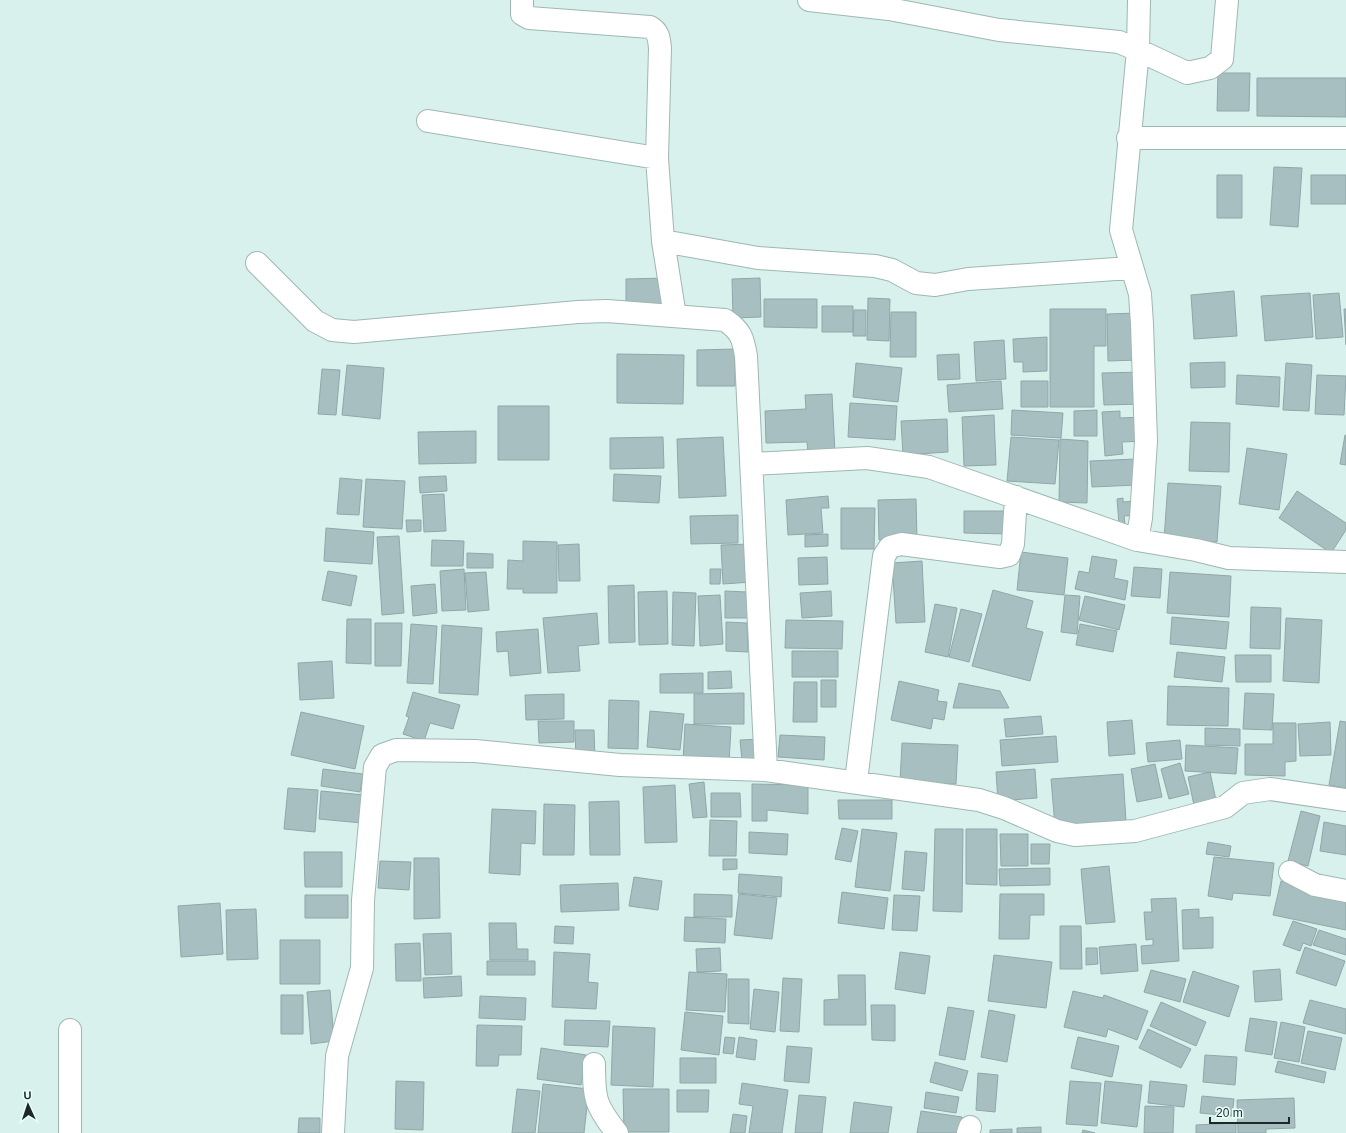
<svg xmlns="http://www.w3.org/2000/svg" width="1346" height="1133" viewBox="0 0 1346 1133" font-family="Arial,sans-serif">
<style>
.building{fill:#a8bfc2;stroke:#90a7aa}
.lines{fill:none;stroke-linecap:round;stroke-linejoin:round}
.minor-casing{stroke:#9fb7b2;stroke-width:24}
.minor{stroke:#fff;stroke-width:22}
</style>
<rect width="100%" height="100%" fill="#d9f1ed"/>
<path class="building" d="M1218,73H1250L1249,111H1217Z
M1257,78H1346V117L1257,116Z
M1274,167L1302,168L1298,227L1270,225Z
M1217,175H1242V218H1217Z
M1311,175H1346V204H1311Z
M666,278V304L626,305V279Z
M760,278L761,317L733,318L732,279Z
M1234,291L1237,336L1194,339L1191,295Z
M1310,293L1313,337L1265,341L1261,296Z
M1339,293L1343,337L1316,339L1313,295Z
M868,298L890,299L889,341L867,340Z
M764,299H817V328L764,327Z
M822,306H853V332H822Z
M1050,309H1106V346H1094V407H1050Z
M1344,309H1346V345Z
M854,310H866V336H853Z
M891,312H916V357H890Z
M1137,313L1139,360L1108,361L1107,314Z
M1047,337V371L1023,372V362H1014L1013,339Z
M1004,340L1006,379L976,381L974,342Z
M735,349V386H697V350Z
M617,354L684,355L683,404L617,403Z
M959,354L960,379L938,380L937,355Z
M1225,362V387L1191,388L1190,363Z
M856,363L902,368L898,402L853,397Z
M1286,363L1312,365L1309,411L1283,410Z
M347,365L384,368L380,419L342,415Z
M322,369L340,370L336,415L318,414Z
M1142,372L1143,404L1104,405L1102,373Z
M1237,375L1280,377L1279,407L1236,404Z
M1317,375L1346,376L1344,415L1315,414Z
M1001,381L1003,409L949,412L947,385Z
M1021,381H1048V407H1021Z
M832,394L835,453L808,454L807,442L766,443L765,411L806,409L805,395Z
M850,403L897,406L895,440L848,437Z
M498,406H549V460H498Z
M1012,410L1063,413L1061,438L1011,435Z
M1097,410V436H1074V411Z
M1120,411V418L1143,417L1145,441L1122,442L1123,454L1105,456L1102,412Z
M994,415L996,465L964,466L962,417Z
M947,419L948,452L903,455L901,421Z
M1191,422L1230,423L1229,472L1189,471Z
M476,431V463L419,464L418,432Z
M1345,435H1346V465L1340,464Z
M663,437L664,468L610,469V438Z
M723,437L726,496L679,498L677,439Z
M1011,437L1059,440L1055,484L1007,481Z
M1060,439L1088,441L1087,503L1059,502Z
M1247,448L1287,454L1279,510L1239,504Z
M1136,459L1137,485L1092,487L1090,461Z
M614,474L661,476L659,503L613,501Z
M446,476L447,491L420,493L419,477Z
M340,478L362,480L359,515L337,514Z
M366,479L405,481L402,529L363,527Z
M1168,483L1221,486L1217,542L1164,539Z
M1297,491L1346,523V530L1331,553L1279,518Z
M444,494L446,531L424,532L422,495Z
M828,496L829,508H821L823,533L788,535L786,500Z
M1123,498V502L1136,501L1137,515L1124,516L1125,524H1119L1117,499Z
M916,499L917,539L879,540L878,500Z
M841,508H875L874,549H841Z
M964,511H1008V534L964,533Z
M738,515V543L691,544L690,516Z
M406,520H421V531L407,532Z
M326,528L374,532L372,564L324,561Z
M828,534V546L805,547V535Z
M399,536L404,613L382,615L377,537Z
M432,540L464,541L463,566H431Z
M523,541L557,542V593H523V589H507L508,560L523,561Z
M579,544L580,581H559L558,545Z
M751,544L752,582L723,584L721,545Z
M1021,552L1068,558L1064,595L1017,590Z
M467,553L493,554V568H467Z
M1092,556L1117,560L1114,578L1128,581L1125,600L1075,589L1079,571L1089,573Z
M827,557L828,584L799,585L798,558Z
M922,561L925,622L896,623L892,563Z
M1134,567L1162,569L1160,598L1131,596Z
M464,569L466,610L442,611L440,571Z
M710,569H721L720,584H710Z
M328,571L357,576L351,606L322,600Z
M486,572L489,610L468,612L465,573Z
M1170,572L1231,576L1229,617L1167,613Z
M435,584L437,613L413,616L411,586Z
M634,585L635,642L609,643L608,586Z
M993,590L1033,601L1026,628L1043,632L1030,681L972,666Z
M667,591L668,644L639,645L638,592Z
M725,591L747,592L748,618H725Z
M831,591L832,616L802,618L800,593Z
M673,592L696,593L694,646L672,645Z
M720,595L723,644L700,646L698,596Z
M1065,595L1080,596L1077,634L1061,632Z
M1085,596L1125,605L1119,630L1079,620Z
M935,604L957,608L948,657L925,652Z
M1251,607L1281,608L1280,649L1250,648Z
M961,609L982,614L969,662L949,657Z
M597,613L599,644L578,646L580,671L548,673L543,618Z
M1172,617L1229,622L1226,649L1170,644Z
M1286,618L1322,620L1319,683L1283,681Z
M347,619H371V664L346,663Z
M786,620L843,621L842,649L785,648Z
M726,622L747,623L748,652L726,651Z
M375,623H402L401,666H375Z
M411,624L437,626L433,684L407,683Z
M1080,624L1117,631L1113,652L1076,645Z
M442,625L482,628L478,695L439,693Z
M538,629L541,673L510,676L508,651L497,652L496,632Z
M792,651H838V677H792Z
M1177,652L1225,657L1222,682L1174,677Z
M1235,655H1271V682H1236Z
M332,661L334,698L300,700L298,663Z
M731,671L732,688L708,689V672Z
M703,673V693H660V674Z
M821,680H836V707H821Z
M899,681L939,690L937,701L947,702L944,720L933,718L931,729L891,720Z
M794,682H817V722H793Z
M959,683L1000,691L1009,708H953Z
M1168,686L1229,688L1228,726L1167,725Z
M413,692L460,705L453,729L430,723L424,741L403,734L409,717L406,716Z
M744,693V724H694V694Z
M1245,693L1274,694L1272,730L1243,729Z
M564,694V719L526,720L525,695Z
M609,700L639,701L638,749L608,748Z
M650,711L684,714L680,750L647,747Z
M301,712L364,726L355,769L291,755Z
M1041,716L1043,734L1006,737L1004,719Z
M1132,720L1135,754L1109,756L1107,722Z
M538,721H574V742L539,743Z
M1340,721L1346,722V788L1329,785Z
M1330,722L1331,755L1300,756L1298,724Z
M1273,723H1296V761L1285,762V776L1245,775V744H1273Z
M685,724L731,727L729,764L683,761Z
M1205,728L1240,729V746L1205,745Z
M575,730H594L595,759H576Z
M780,735L825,737L824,760L778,757Z
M1056,736L1058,762L1002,766L1000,740Z
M759,739L760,760L742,761L740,740Z
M1180,740L1182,759L1148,762L1146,743Z
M902,743L958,745L956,784L900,782Z
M1186,745L1238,748L1236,774L1185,771Z
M1180,763L1189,794L1169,799L1161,769Z
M1155,764L1162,797L1137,802L1131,769Z
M323,769L363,774L360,792L321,786Z
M1035,769L1037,798L998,801L996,772Z
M1210,772L1217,805L1195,810L1188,777Z
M1123,774L1126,821L1055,826L1051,779Z
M704,782L707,817L693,818L689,784Z
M752,784L808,785V814L767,810V821H752Z
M675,785L677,842L645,843L643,787Z
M288,788L318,790L315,832L284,829Z
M321,791L365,795L362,823L319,819Z
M711,793H740L741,817H711Z
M838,800H892V819H839Z
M619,801L620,855H590L589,802Z
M544,804L575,805L574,855H543Z
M492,809L536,811L535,844L521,843L520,875L489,873Z
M1301,811L1320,816L1308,866L1288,861Z
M710,820L737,821L736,856H709Z
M1324,822L1346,826V855L1320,851Z
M842,828L858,831L851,862L835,859Z
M862,829L897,833L890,891L855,887Z
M935,829H963L962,912L933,911Z
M966,829H997V885L966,884Z
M749,832L788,834L787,855L749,853Z
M1000,834H1028V866H1001Z
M1208,842L1231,846L1229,857L1206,854Z
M1031,844H1050L1049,864H1031Z
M905,851L927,853L924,891L902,889Z
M304,852H342V887H305Z
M1214,857L1274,863L1270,896L1233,893L1232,900L1208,896Z
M414,858H439L440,918L414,919Z
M723,859H737V869L723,870Z
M380,861L411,862L409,890L378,888Z
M1109,866L1115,922L1086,924L1081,869Z
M1050,868V885L1000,886L999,869Z
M739,874L782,877L781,897L738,893Z
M634,877L662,881L658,910L629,906Z
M1281,881L1346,895V930L1273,915Z
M618,883L619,910L561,912L560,885Z
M842,892L888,898L884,929L838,923Z
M694,894L732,895V917H694Z
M739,894L777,898L772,939L734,935Z
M1000,894H1044V915H1030L1029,939H999Z
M305,895H348V918H305Z
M894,895L920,896L917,931L892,930Z
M1176,898L1179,961L1142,964L1141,946L1153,945V939L1146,940L1144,912H1152L1151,899Z
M220,903L223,954L181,957L178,906Z
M256,909L258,959L227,960L226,910Z
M1199,909V918L1213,917V948L1183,949L1182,910Z
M685,917L726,919L725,943L684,941Z
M1293,921L1317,929L1311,946L1303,943L1300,951L1283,945Z
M489,923H516L517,949H528V960H490Z
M555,926L574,927L573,944L554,943Z
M1060,926H1081L1082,969H1060Z
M1319,930L1346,939V955L1313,945Z
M451,933L452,974L425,975L423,934Z
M280,940H320V984H280Z
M420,943L421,981H396L395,944Z
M1136,944L1138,971L1101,974L1099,947Z
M1305,947L1345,961L1336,986L1296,973Z
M720,948L721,971L697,972L696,949Z
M1086,948H1097L1098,964L1086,965Z
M554,952L590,954L588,982L598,983L596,1009L552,1007Z
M900,952L930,956L925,994L895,989Z
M994,955L1052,962L1046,1008L988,1001Z
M487,961H535V975H487Z
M1280,969L1282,1000L1255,1002L1253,971Z
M1151,970L1186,979L1180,1002L1144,992Z
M1193,971L1239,986L1229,1017L1183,1002Z
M689,972L727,974L725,1012L686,1010Z
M838,975H865L866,1025H824V1000L839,999Z
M461,976L462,996L424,998L423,978Z
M783,978L802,979L799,1032L780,1031Z
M728,979H749V1024L728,1023Z
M754,989L779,992L775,1032L750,1029Z
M330,990L334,1041L311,1044L307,992Z
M1073,991L1103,998L1104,995L1148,1011L1137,1040L1108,1029L1106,1037L1064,1027Z
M281,995H303V1034H281Z
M480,996L526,998L525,1020L479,1018Z
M1310,1000L1346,1009V1034L1303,1023Z
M1161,1002L1206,1022L1196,1046L1150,1026Z
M871,1005H895V1041L872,1040Z
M948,1007L974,1011L965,1060L939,1055Z
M989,1010L1015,1015L1007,1062L981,1057Z
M685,1012L723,1016L719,1055L681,1050Z
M1250,1018L1277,1022L1272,1055L1245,1051Z
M565,1020L610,1021L608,1047L564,1045Z
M1281,1022L1305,1027L1299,1062L1274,1058Z
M477,1025L522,1026L521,1055H499L498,1066H476Z
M613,1026L655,1028L653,1087L611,1085Z
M1148,1029L1191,1049L1181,1068L1139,1048Z
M1308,1031L1342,1038L1335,1070L1301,1063Z
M725,1037L735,1038L733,1054L723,1053Z
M739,1037L757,1040L755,1060L736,1057Z
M1078,1037L1119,1046L1112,1077L1071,1068Z
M787,1046L812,1048L809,1083L784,1081Z
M541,1048L586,1055L581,1085L537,1079Z
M1205,1055L1237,1057L1235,1085L1203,1082Z
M680,1058H716V1083H680Z
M1278,1061L1326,1072L1324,1083L1275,1072Z
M935,1062L968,1071L962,1091L930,1082Z
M978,1073L998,1075L995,1112L976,1110Z
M396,1081L424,1082L423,1130L395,1129Z
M1070,1081L1101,1083L1097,1126L1066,1124Z
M1105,1081L1142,1085L1137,1127L1101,1123Z
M1150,1081L1187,1085L1184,1107L1148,1103Z
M742,1083L788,1090L782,1133H749L753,1106L739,1104Z
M543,1084L589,1089L584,1133H538Z
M517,1089L540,1091L535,1133H512Z
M623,1089H669V1132H624Z
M677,1090H709L708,1112H677Z
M926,1092L959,1097L956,1113L924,1108Z
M799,1095L826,1097L822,1133H795Z
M1202,1096L1234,1099L1232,1116L1200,1113Z
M1294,1098L1295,1128L1266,1129V1133H1238L1237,1100Z
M854,1102L892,1107L888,1133H850Z
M1145,1106L1174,1107L1173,1133H1144Z
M921,1111L962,1117L959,1133H917Z
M733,1114L747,1116L745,1133H730Z
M299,1118H320V1133H298Z
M1236,1123V1133H1196V1125Z
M1041,1127V1133H1017V1128Z
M1012,1129V1133H990V1130Z
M1083,1130L1095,1133H1082Z"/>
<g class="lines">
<g class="minor-casing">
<path id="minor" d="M522,0V14L529,18L650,27C659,32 659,39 660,48L657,158L663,241L758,258L875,266L892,270L916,283L935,285L968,279L1131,268
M809,0L889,9L999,30L1119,42L1138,50L1121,230L1140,294L1142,324L1146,441L1141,518L1137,540L1196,550L1229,558L1346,562
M1139,0L1138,50L1187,73L1210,68L1222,59L1227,0
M428,121L657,158
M1128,138H1346
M663,241L675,316
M257,263L315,321L332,330L354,332L578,312L607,311L725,320C741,331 743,338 746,356L766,770
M751,464L867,458L929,467L1137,540
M856,781L884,556L890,547L901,544L1000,557L1009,555L1013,544L1016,497
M1290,872L1315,885L1346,891
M594,1064C594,1099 595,1105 617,1133
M70,1133V1030
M333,1133L337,1056L362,968L363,900L375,767L382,755L396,750L475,751L620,765L766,770L979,800L1004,808L1057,831L1075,835L1135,831L1225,807L1243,793L1270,789L1346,800
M968,1133L970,1127"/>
</g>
<use href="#minor" class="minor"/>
</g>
<g transform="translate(28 1105) rotate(357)" stroke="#e6fffa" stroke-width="3" paint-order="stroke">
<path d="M0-3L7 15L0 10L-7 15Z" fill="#1e2826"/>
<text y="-6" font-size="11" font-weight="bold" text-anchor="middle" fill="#1e2826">U</text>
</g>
<path d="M1210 1117v6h79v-6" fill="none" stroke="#1e2826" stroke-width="2"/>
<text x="1216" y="1117" font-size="12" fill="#1e2826" stroke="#e6fffa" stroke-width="3" paint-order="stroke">20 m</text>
</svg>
